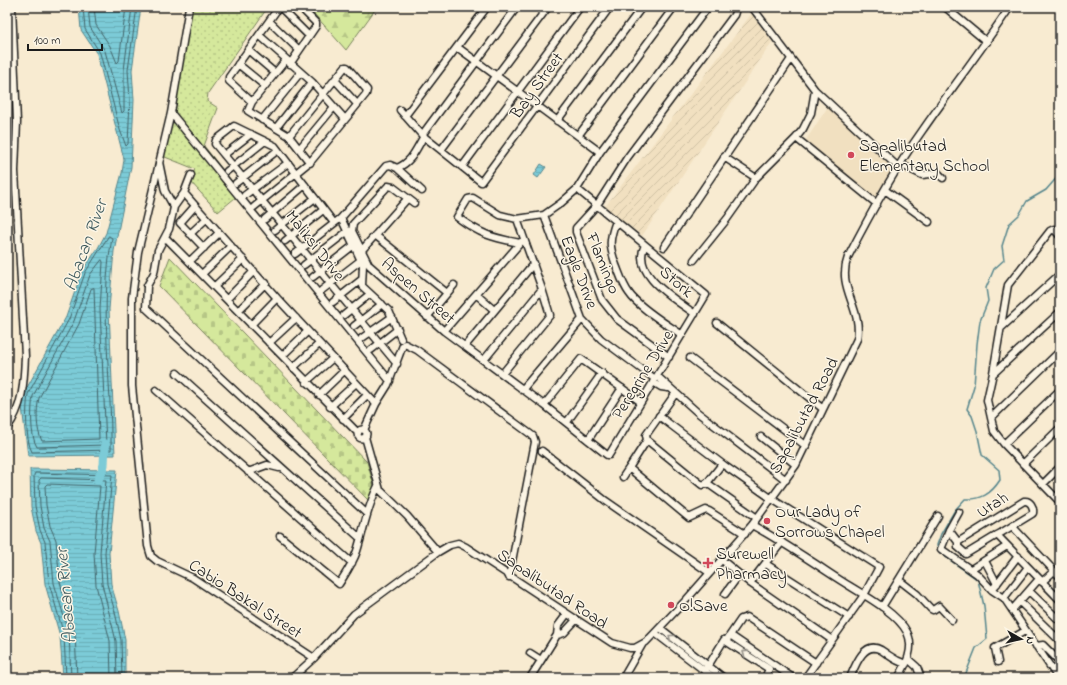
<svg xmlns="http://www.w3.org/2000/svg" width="1067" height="685" viewBox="0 0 1067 685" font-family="'Indie Flower',sans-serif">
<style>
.built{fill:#f1e0c0}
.industrial{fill:url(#industrial-furrows)}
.grass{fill:url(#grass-dots);stroke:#78825c}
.forest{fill:url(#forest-firs);stroke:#78825c}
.cemetery{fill:url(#cemetery-stones);stroke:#78825c}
.water{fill:url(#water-rules);stroke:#55858c}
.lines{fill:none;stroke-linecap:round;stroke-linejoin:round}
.shore{stroke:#426267;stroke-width:1}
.stream{stroke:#55858c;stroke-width:1.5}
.river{stroke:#7bcbd7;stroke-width:9}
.minor-casing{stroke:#1c1c1c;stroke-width:9}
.minor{stroke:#fcf5e5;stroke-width:6}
.oneway{stroke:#97938b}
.poi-dot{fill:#d1495b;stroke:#fcf5e5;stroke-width:1.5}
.labels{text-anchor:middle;stroke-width:3;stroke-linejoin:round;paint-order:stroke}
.street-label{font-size:17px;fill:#1c1c1c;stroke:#fcf5e5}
.poi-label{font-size:17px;fill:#1c1c1c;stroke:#fcf5e5;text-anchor:start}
.water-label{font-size:18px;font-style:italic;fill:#3d595d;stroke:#fcf5e5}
</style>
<defs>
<pattern id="industrial-furrows" width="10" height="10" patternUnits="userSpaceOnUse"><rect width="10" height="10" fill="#f1e0c0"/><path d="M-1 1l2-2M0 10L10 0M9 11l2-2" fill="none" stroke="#cec0a4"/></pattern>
<pattern id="grass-dots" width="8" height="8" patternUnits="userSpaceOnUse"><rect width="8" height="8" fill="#d5e89c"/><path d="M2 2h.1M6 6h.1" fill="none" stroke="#b6c686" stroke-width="1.8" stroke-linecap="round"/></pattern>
<pattern id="forest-firs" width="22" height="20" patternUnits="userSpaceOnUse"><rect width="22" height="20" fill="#d5e89c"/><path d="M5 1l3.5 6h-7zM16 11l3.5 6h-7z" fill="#b6c686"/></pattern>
<pattern id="cemetery-stones" width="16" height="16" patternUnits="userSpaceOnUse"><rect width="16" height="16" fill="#d5e89c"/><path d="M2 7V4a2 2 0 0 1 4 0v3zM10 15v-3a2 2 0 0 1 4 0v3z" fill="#b6c686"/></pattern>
<pattern id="water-rules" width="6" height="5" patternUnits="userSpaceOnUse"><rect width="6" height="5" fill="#7bcbd7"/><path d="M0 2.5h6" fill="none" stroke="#6aaeb8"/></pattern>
</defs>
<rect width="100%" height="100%" fill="#f8ebd1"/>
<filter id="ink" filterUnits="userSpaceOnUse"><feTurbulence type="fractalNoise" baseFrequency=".025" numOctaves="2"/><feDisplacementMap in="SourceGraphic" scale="8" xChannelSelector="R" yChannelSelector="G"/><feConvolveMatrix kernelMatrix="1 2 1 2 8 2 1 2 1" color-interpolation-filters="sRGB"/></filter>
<g filter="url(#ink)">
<path class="built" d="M829,105L895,167L877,200L804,143Z
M693,667L710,678H686Z"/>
<path class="industrial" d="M752,13L772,42L642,236L605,207Z"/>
<path class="grass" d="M193,7H268L208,93L207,101L218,108L204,146L241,193L218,212L190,181L195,169L160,155Z"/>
<path class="forest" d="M308,7H377L346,50Z"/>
<path class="cemetery" d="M170,257L367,462L374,486L369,501L159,286Z"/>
<path class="water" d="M79,7H141L132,70L134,100L131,167L114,251L109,309L115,455L28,456L22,407L24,393L66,317L82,271L98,248L106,233L122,173L124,159L97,54L81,30Z
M541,164L546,167L538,178L534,175Z
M30,469L117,470L109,553L111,584L119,611L125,640V678H63L60,636L45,584L41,543L36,531L31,507Z"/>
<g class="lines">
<path class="shore" d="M83,7L85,29L100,53L120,130L126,146L128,144L130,100L128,70L137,7
M88,7L90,27L105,51L122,113L124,111V70L132,7
M94,7L96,25L110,46L117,63L119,61L126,7
M109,236L112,238C99,308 112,379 111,450L32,452C25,439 26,408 28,394L69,319L85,273Z
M102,260L103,262L100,309L106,445L37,447C30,436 31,409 33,396L74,321L90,275Z
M94,288L99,439L42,441C36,430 36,410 39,398L79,324L91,289Z
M66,678L64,635L49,583L45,542L40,530L35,506L34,475L35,473L112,475L105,553L107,584L115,612L121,640L122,678
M71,678L69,634L54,583L50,541L44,528L40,506L39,480L41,478L106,480L100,553L102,584L116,641L117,678
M77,678L75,633L60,582L56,540L50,526L46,505L45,486L47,484L100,486L94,553L96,585L110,641L111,678"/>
<path class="stream" d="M964,678L976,648L987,639L984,606L978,580L940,553L937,545L941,534L955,510L965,499C981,500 991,494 1000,480L999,470L982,455L977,431L972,416L967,409L974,386L977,344L980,321L988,301L986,288L994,269L1004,260L1002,246L1009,224L1019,215L1027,201L1046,190L1060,174"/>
<path class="river" d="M98,480L104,465L105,444"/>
<g class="minor-casing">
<path id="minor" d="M189,7L171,113L138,252L132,298V386L148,546L151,556L157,561L193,578L314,658
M280,7L309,36
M752,7L815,90L898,167
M945,7L987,42
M269,21L299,50
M259,35L312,82L345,119
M457,47L600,152
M248,50L275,73
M285,61L252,102L248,111L289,136L310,163
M238,64L265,86
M290,64L316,26V23L300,7
M335,80L357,104
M252,102L229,81V77L279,7
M400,110L422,135L481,182L610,7
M171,113L390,381
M405,116L487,7
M262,120L300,73
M557,121L642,7
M276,128L312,82
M422,135L517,7
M578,136L674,7
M796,138L877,204
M300,148L334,107
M441,150L548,7
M224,155L251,134
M724,157L756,178
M159,162L165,191L174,207L173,212L169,229L158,250L154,273L147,286L146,308L367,514
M900,164L922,175L938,173L943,178
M462,167L580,7
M397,168L422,191
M227,171L265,141
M236,183L278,150
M885,190L929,222
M184,193L277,298L376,404
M245,195L288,163
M414,203L393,187L388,186L353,224L352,231L369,265L444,331L544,405L607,455H609L706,295L577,189
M195,206L180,223L204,248
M174,207L184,193L191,175
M254,207L312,160L366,94L367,90L347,67H345L289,136
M544,215L582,319L601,339L655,379
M341,218L363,265L362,286L389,311L401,339
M265,219L305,185
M616,221C609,240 609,246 616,265C620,275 623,285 629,293C638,307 668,325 682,335
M334,223L275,146L234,126L216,140L215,144L397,364
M275,230L315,198
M190,234L206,219
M375,235L447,293
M1060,236L1054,229L1050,231L1008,285L993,373L987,400L994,431L1004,444L1060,502
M166,238L358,433
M285,241L323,210
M520,243C490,237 482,235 457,217L468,199L473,198L500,215L517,219L544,215L561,203L577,189L600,152L708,7
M645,245C630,274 675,299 695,314
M664,247L791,59
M362,250L408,198
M295,254L341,218L386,166L390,165L397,168C412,162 416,149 424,136
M694,260L727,219L756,178L796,138L803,129L811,113L815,90
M190,261L219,233
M304,265L348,231
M202,274L231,246
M313,277L354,245
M215,286L243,259
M322,290L361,260
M477,295L494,310
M227,299L254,271
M333,302L361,280
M238,311L266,283
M344,315L370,294
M427,317L454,285
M717,323L823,409
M251,325L277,298
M354,326L382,304
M1001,328L1060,274
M444,331L521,242
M362,338L392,317
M269,343L296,318
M465,346L534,263
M371,350L398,329
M282,356L308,331
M669,357L617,319L602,300L576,232V228L597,205L627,158L734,15L735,12L734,7
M690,358L806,446
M484,360L542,289
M293,368L319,344
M177,373L360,538
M994,373L1060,312
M502,374L550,315L542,289L517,219
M657,376L697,412L786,480
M306,382L333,358
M653,382L661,387L668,388
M156,390L352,563
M522,390L582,319
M675,394L646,435L647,440L702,485L707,483L722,464
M319,395L345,370
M544,405L581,359L641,402
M330,407L356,383
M659,416L725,466L772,499L879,567L864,595L805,678
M992,417L1060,351
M343,419L367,395
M567,422L602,373
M7,428C23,407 24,382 25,356L15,171L17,122L12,7
M357.5 434a4.5 4.5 0 1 1 9 0a4.5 4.5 0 1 1-9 0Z
M364,430L376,404L388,385L403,345L405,344L417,350L533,436L535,442L509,577
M365,437L380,490L407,516L438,552
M761,437L796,465
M588,440L622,388
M647,440L629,468L689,518L706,510L709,511L745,534
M1004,444L1060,390
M542,451L606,501L710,573
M1023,464L1060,428
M248,472L267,465L279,468
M623,477L629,468
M707,483L757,518
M1043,484L1060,467
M959,512L949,530L941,549L977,574L992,590L1004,598
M752,525C783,542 811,561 840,580C860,593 896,611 907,632C915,648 906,665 898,678
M1012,526L1060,577
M949,530L958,542V547L966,554L1032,514L1033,513C1034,507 1030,500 1024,501L958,542
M997,535L1060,600
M280,536L339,584C346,573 353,563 357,551C364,529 367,507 378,486
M722,560L750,583L832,640
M985,561L997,584
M766,564L849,617
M1028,567L1004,598L1058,678
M971,569L1007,546
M899,580L917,594L931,609L933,610L939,606L952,620
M1042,582L1054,571
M750,583L782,542
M992,590L1018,556
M1029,591L1060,621
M725,594L739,575
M1020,602L1060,641
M882,607L938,516
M1012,610L1039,579
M660,628L724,678
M655,633L714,678
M557,635L564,633L576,620
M730,635L793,678
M726,641L741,619L747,617L816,663
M1036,646L1043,645L1060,662
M530,653L541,660
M908,659L917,667L921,678
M998,662L995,648L1025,631
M705,671L724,640L769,669L765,678
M292,678L314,658L354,614L438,552L450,545L458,543L466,547L612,643L630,648H635L646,642L687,599L752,525L796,465L857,339C863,308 836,288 848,257C870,214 894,170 922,131C951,89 982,49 1010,7
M530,678L557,635L558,626L567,614
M623,678L642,645
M850,678C855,666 864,640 881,650C892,657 893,660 906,664"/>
</g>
<use href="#minor" class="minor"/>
</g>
<defs><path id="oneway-chevron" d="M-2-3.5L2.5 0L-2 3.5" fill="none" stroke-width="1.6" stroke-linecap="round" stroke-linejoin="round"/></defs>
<g class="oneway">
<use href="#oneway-chevron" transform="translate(671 637) rotate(-141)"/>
<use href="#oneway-chevron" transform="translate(745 653) rotate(-147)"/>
</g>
</g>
<g class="poi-dot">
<circle cx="851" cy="155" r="4"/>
<circle cx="767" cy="521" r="4"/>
<path d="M706 557h4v4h4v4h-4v4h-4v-4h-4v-4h4z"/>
<circle cx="671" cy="605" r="4"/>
</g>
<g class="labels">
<g class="street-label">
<text transform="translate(536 85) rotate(-54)" y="6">Bay Street</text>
<text transform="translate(316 245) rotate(52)" y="6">Maliksi Drive</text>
<text transform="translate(604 263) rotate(68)" y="6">Flamingo</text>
<text transform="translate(580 272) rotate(69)" y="6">Eagle Drive</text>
<text transform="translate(677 281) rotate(41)" y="6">Stork</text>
<text transform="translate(419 290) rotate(41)" y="6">Aspen Street</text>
<text transform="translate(642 374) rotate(-58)" y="6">Peregrine Drive</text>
<text transform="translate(803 415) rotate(-62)" y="6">Sapalibutad Road</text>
<text transform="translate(992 504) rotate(-32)" y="6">Utah</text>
<text transform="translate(553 588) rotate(34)" y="6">Sapalibutad Road</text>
<text transform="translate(246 598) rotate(33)" y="6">Cabio Bakal Street</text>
</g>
<g class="poi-label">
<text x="859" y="151">Sapalibutad<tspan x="859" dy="20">Elementary School</tspan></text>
<text x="775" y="517">Our Lady of<tspan x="775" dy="20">Sorrows Chapel</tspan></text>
<text x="716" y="559">Surewell<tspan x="716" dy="20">Pharmacy</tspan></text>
<text x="679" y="611">O!Save</text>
</g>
<g class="water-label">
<text transform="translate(85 245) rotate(-70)" y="6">Abacan River</text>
<text transform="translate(65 596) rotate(-95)" y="6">Abacan River</text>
</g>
</g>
<rect width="1067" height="685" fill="none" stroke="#fcf5e5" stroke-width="24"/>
<rect x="12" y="12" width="1043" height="661" fill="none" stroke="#1c1c1c" stroke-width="1.5" filter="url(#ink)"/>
<g transform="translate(1021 639) rotate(98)" stroke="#fcf5e5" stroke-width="3" paint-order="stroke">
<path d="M0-3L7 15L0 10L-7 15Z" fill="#1c1c1c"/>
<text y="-6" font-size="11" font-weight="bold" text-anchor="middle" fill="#1c1c1c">N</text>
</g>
<path d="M28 44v6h74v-6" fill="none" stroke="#1c1c1c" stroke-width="2"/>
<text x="34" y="44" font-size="12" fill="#1c1c1c" stroke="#fcf5e5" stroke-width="3" paint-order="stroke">100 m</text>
</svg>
